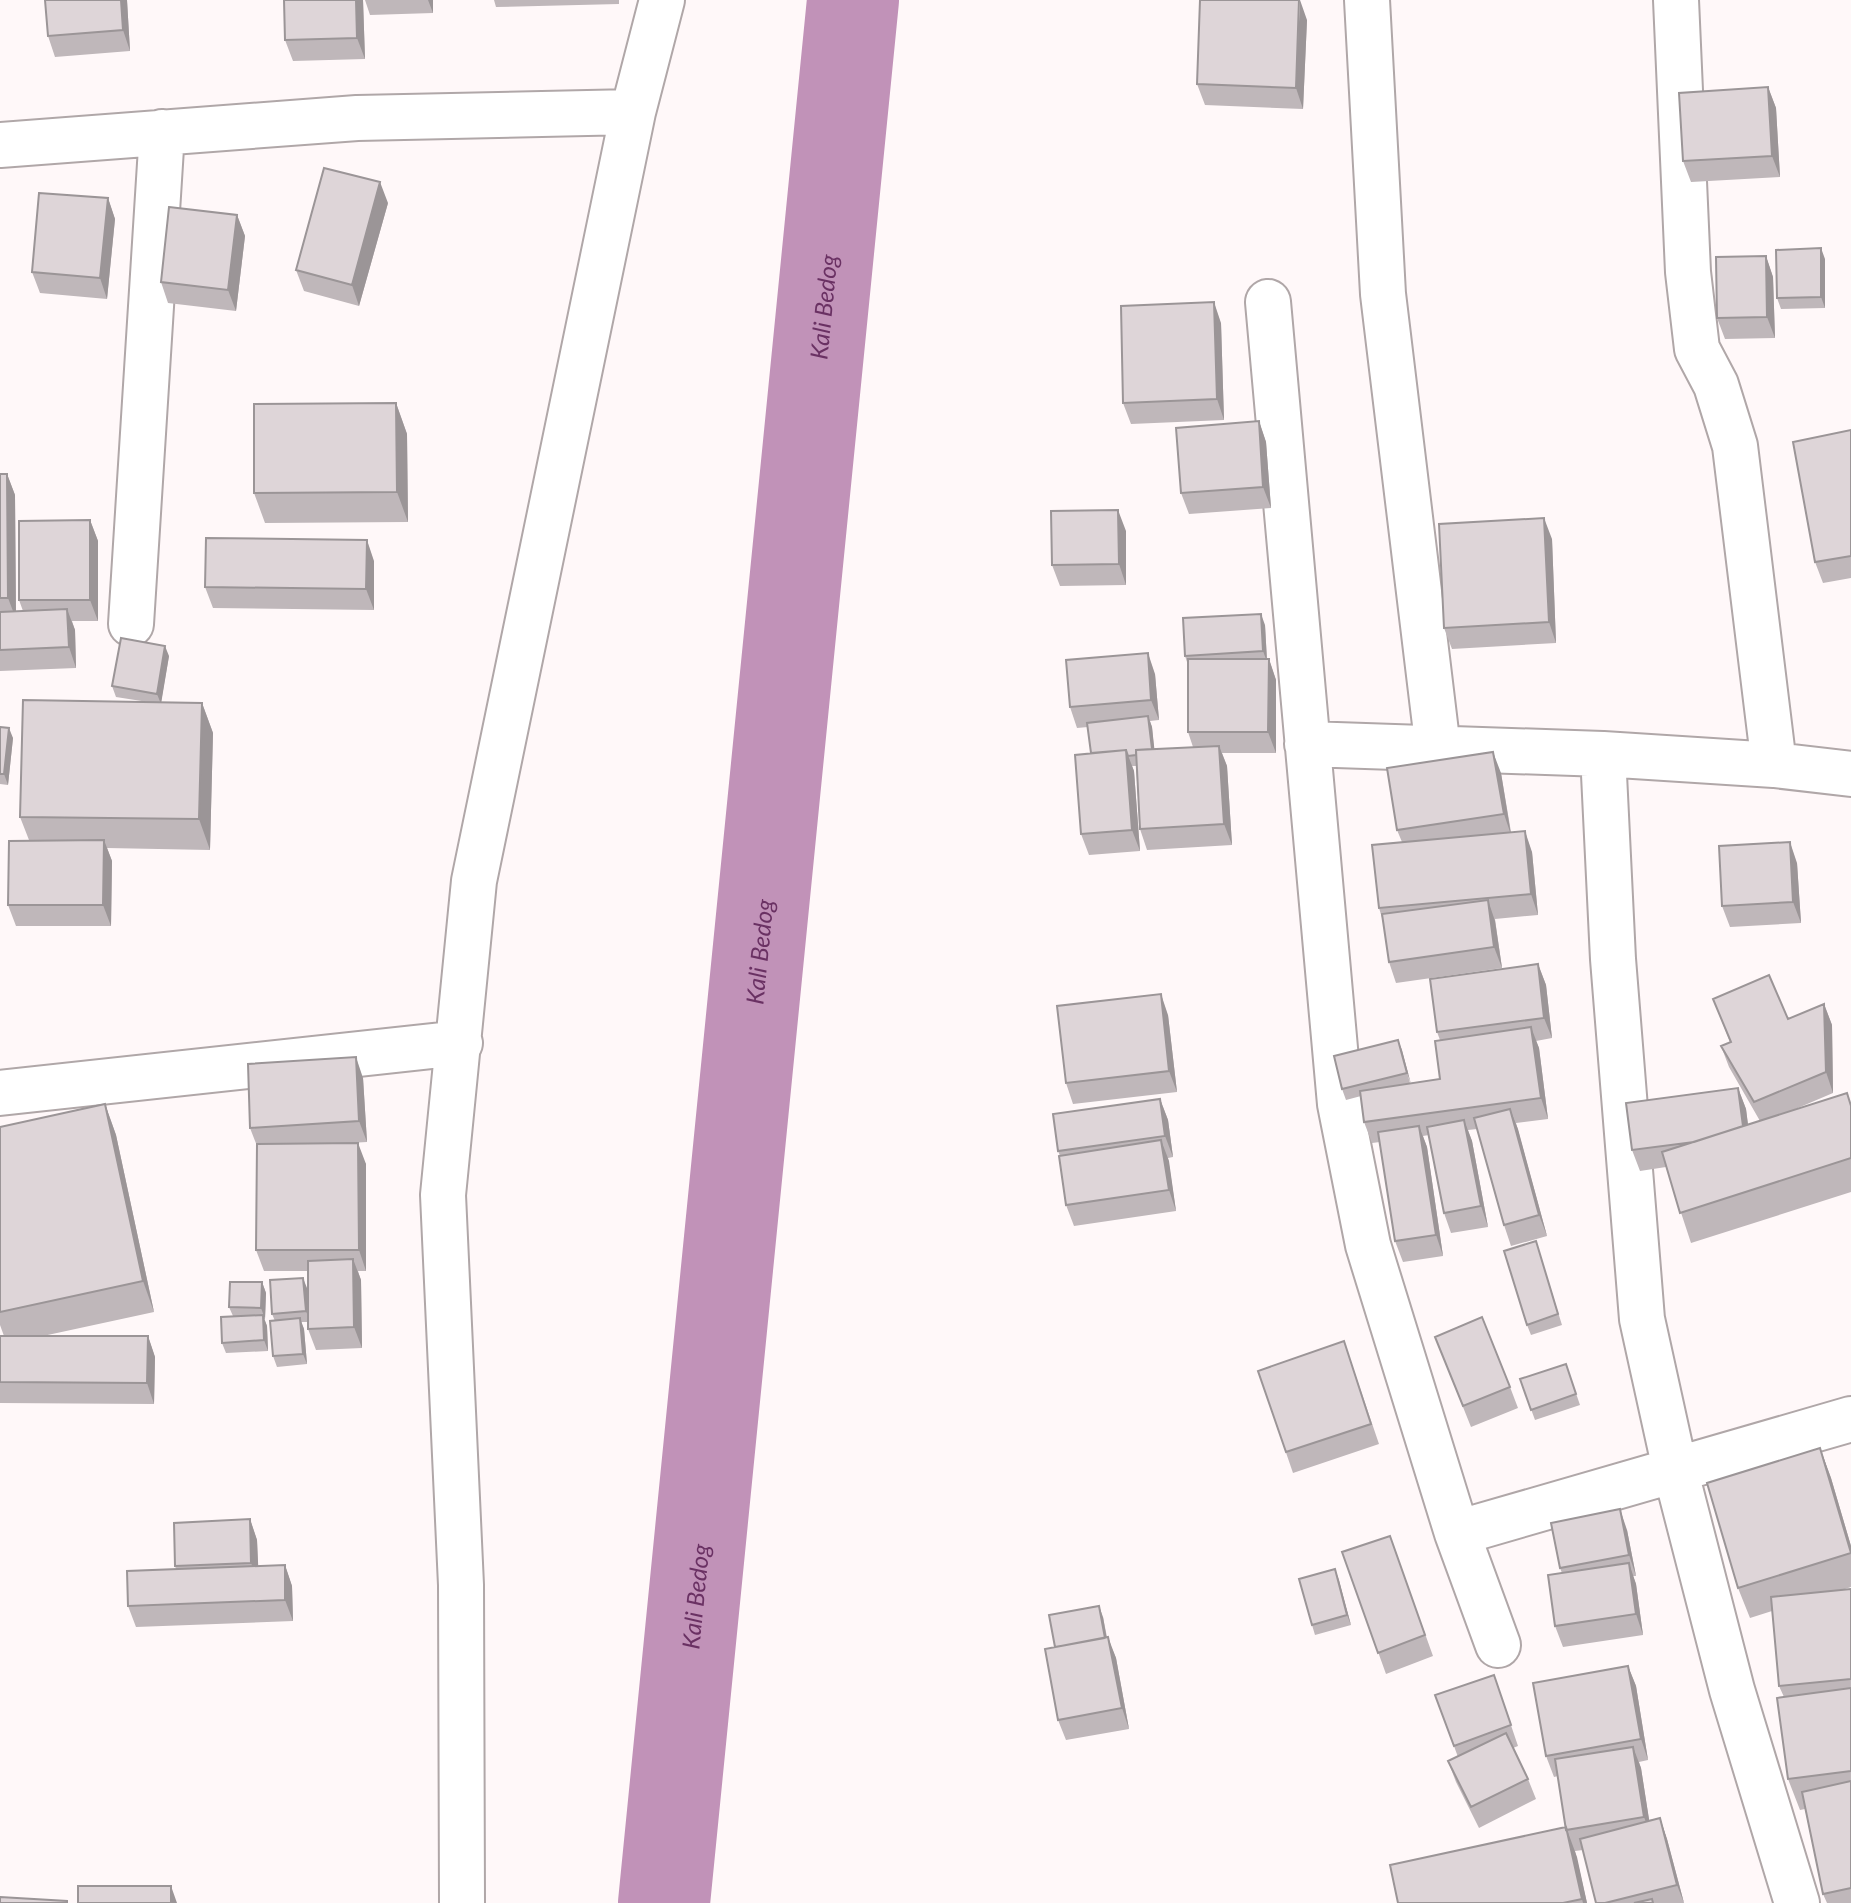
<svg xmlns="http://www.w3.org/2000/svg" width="1851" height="1903" font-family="Lato,sans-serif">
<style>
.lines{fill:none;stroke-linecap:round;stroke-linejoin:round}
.river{stroke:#c192b8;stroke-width:92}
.minor-casing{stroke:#b0a7a8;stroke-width:48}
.minor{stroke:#fff;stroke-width:44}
.wall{fill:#bfb7ba}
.shaded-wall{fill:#9b9597}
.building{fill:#ded5d8;stroke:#9b9597;stroke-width:2}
.labels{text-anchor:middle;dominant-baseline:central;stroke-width:7;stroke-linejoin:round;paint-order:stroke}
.water-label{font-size:24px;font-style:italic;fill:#6a3163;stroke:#fff}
</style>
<rect width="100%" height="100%" fill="#fff8f9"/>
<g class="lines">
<!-- river -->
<path class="river" id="s1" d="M664,1903L853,0"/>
<!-- minor casing -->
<g class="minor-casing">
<path id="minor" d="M1367,0L1383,294L1438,749
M1676,0L1688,272L1697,349L1716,385L1735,446L1774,765
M0,145L357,118L633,112
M1268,302L1340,1104L1368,1245L1457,1533L1498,1645
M131,624L162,132
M1307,744L1603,754L1774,765L1851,774
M1603,754L1613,959L1642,1319L1675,1469L1732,1690L1797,1903
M0,1093L460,1043
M1457,1533L1851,1419
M462,1903L461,1585L443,1195L474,881L633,112L662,0"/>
</g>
<!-- minor -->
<use href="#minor" class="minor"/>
</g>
<!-- wall -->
<path class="wall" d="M45,0H127L130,51L55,57L48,36Z
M284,0H363L365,59L293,61L285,40Z
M365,0H433V13L370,15Z
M494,0H619V4L496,7Z
M1307,20L1303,109L1205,105L1197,84Z
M1768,87L1776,108L1780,177L1691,182L1683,161Z
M108,198L115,219L107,299L40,293L32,272Z
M388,203L359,306L304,291L296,270Z
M237,215L245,236L236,311L168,303L161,282Z
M1766,256L1773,277L1775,338L1725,339L1717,318Z
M1825,259V308L1781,309L1777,298Z
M1221,323L1224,420L1131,424L1123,403Z
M396,403L407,434L408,522L265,523L254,493Z
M1259,421L1266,442L1271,508L1189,514L1181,493Z
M1851,430V578L1823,583L1815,562Z
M0,474H7L15,495L16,612L23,611L19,600L90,520L98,541V621H72L75,630L76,668L0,671Z
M1126,531V585L1060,586L1052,565Z
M1552,539L1556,643L1452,649L1444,628Z
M374,561V610L213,608L205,587Z
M1265,625L1267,659H1269L1276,680V753H1222L1227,766L1232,845L1147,850L1140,829L1136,766H1132L1134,771L1140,851L1089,855L1081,834L1091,753L1088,727L1077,728L1070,707L1155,674L1159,720L1150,721L1152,727L1154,749L1193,747L1188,732V665L1185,656Z
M169,656L161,702L202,703L213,733L210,850L107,848L112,861L111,926H16L8,905L29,840L20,817L148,702L116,697L112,686Z
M0,727L13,738L8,785L0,784Z
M1501,773L1511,832L1532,852L1538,915L1495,919L1502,968L1396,983L1389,962L1383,921L1379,908L1402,842L1397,830Z
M1797,863L1801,923L1730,927L1722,906Z
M1538,964L1546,985L1552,1038L1536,1041L1539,1048L1548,1119L1516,1123L1547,1236L1511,1246L1504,1225L1477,1129L1468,1130L1472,1141L1488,1227L1451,1233L1444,1213L1429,1135L1423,1136L1427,1147L1443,1256L1403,1262L1395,1241L1380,1142L1372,1143L1364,1122L1361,1096L1346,1100L1342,1089L1398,1040L1410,1083L1440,1079V1040L1437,1032Z
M1713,999L1788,1019L1824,1004L1832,1025L1833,1093L1786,1113L1851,1104V1192L1691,1243L1666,1167L1640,1171L1632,1150L1738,1088L1746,1109L1748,1125L1760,1121L1729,1067L1721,1046L1730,1042Z
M1168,1015L1177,1092L1073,1104L1066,1083Z
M363,1078L367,1142L349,1143L366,1164V1271H358L361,1280L362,1348L316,1350L308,1329V1322H301L304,1329L307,1364L277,1367L273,1356L275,1321L272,1314L307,1288L308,1302V1271H264L256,1250L257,1146L250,1128Z
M1160,1099L1168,1120L1173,1157L1168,1158L1176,1211L1074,1226L1066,1205L1060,1156L1058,1151Z
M105,1104L116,1135L154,1312L43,1336H148L155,1357L154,1404L0,1403V1336H4L0,1325V1127Z
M1536,1241L1562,1325L1531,1335L1527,1325Z
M262,1282L266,1293L265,1319H264L267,1326L268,1351L226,1353L222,1343L233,1316L229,1307Z
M1435,1337L1510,1387L1518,1408L1471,1427Z
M1344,1341L1379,1444L1293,1473L1258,1371Z
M1566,1364L1580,1405L1535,1420L1520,1379Z
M1820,1448L1831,1478L1851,1546V1587L1842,1590L1851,1589V1903H1827L1823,1894L1805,1809L1800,1810L1788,1779L1784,1697L1779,1686L1772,1611L1750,1618L1738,1588Z
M250,1519L257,1540L258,1566L285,1565L292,1586L293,1621L136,1627L128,1606L176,1569L175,1566Z
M1627,1530L1636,1576H1633L1636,1584L1643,1635L1563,1647L1555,1626L1562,1573L1560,1568Z
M1390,1536L1433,1656L1386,1674L1342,1552Z
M1335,1569L1351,1625L1315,1635L1312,1625Z
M1103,1617L1107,1637L1116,1658L1129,1729L1066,1740L1058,1720Z
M1628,1666L1636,1686L1648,1760L1639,1762L1641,1768L1649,1820L1660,1818L1667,1839L1684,1903H1596L1583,1850L1575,1851L1587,1903H1398L1566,1827L1558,1776L1554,1777L1546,1756Z
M1494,1675L1518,1746L1513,1748L1528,1779L1536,1799L1479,1828L1456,1782L1448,1761L1458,1757L1435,1695Z"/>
<!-- shaded-wall -->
<path class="shaded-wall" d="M121,0H127L130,51L123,30Z
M356,0H363L365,59L357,38Z
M428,0H433V13Z
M1300,0L1307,20L1303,109L1296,88Z
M1768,87L1776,108L1780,177L1772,156Z
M380,182L388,203L359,306L352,285Z
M108,198L115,219L107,299L100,278Z
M237,215L245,236L236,311L228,290Z
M1821,248L1825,259V308L1821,297Z
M1766,256L1773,277L1775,338L1767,317Z
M1214,302L1221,323L1224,420L1217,399Z
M396,403L407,434L408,522L397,492Z
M1259,421L1266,442L1271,508L1263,487Z
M7,474L15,495L16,619L8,598Z
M1118,510L1126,531V585L1119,564Z
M1544,518L1552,539L1556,643L1549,622Z
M90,520L98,541V621L90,600Z
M367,540L374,561V610L366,589Z
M67,609L75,630L76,668L69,647Z
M1261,614L1265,625L1267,662L1263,651Z
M165,646L169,656L161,704L157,694Z
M1148,653L1155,674L1159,720L1151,700Z
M1269,659L1276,680V753L1268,732Z
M202,703L213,733L210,850L199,819Z
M1148,716L1152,727L1156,764L1152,753Z
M9,728L13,738L8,785L4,774Z
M1219,746L1227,766L1232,845L1224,824Z
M1126,750L1134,771L1140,851L1132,830Z
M1493,752L1501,773L1511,835L1504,814Z
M1525,831L1532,852L1538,915L1531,894Z
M104,840L112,861L111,926L103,905Z
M1790,842L1797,863L1801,923L1793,902Z
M1488,900L1495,921L1502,968L1494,947Z
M1538,964L1546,985L1552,1038L1544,1018Z
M1161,994L1168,1015L1177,1092L1169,1071Z
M1824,1004L1832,1025L1833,1093L1826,1072Z
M1531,1027L1539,1048L1548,1119L1541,1098Z
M1398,1040L1402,1050L1411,1084L1407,1073Z
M356,1057L363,1078L367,1142L359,1121Z
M1738,1088L1746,1109L1752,1156L1744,1135Z
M1160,1099L1168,1120L1173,1157L1165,1136Z
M105,1104L116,1135L154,1312L143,1281Z
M1510,1109L1518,1129L1547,1236L1539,1215Z
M1464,1120L1472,1141L1488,1227L1481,1206Z
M1419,1126L1427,1147L1443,1256L1436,1235Z
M1161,1140L1169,1161L1176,1211L1169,1190Z
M358,1143L366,1164V1271L359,1250Z
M353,1259L361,1280L362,1348L354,1327Z
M303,1278L307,1288L310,1322L306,1311Z
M262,1282L266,1293L265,1319L261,1308Z
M263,1315L267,1326L268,1351L264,1340Z
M300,1318L304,1329L307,1364L303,1354Z
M148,1336L155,1357L154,1404L147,1383Z
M1820,1448L1831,1478L1851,1546V1553Z
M1620,1509L1627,1530L1636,1576L1629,1555Z
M250,1519L257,1540L259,1583L251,1563Z
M1629,1563L1636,1584L1643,1635L1636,1614Z
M285,1565L292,1586L293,1621L285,1600Z
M1335,1569L1339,1580L1351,1625L1347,1615Z
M1099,1606L1103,1617L1109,1652L1105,1641Z
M1108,1637L1116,1658L1129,1729L1122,1708Z
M1628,1666L1636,1686L1648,1760L1641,1739Z
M1633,1747L1641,1768L1652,1838L1644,1817Z
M1660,1818L1667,1839L1684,1903L1677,1885Z
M1566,1827L1577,1857L1587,1903H1583L1582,1899Z
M171,1886L177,1903H171Z"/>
<!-- building -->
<path class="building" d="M45,0H121L123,30L48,36Z
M284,0H356L357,38L285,40Z
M1200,0H1299L1296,88L1197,84Z
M1768,87L1772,156L1683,161L1679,93Z
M324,168L380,182L352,285L296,270Z
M39,193L108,198L100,278L32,272Z
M169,207L237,215L228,290L161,282Z
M1821,248V297L1777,298L1776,250Z
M1766,256L1767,317L1717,318L1716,257Z
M1214,302L1217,399L1123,403L1121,306Z
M396,403L397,492L254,493V404Z
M1259,421L1263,487L1181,493L1176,428Z
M1851,430V556L1815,562L1793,442Z
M0,474H7L8,598H0Z
M1118,510L1119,564L1052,565L1051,511Z
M1544,518L1549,622L1444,628L1439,524Z
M90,520V600H19V521Z
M206,538L367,540L366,589L205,587Z
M67,609L69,647L0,650V612Z
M1261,614L1263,651L1185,656L1183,618Z
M121,638L165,646L157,694L112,686Z
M1148,653L1151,700L1070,707L1066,660Z
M1188,659H1269L1268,732H1188Z
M23,700L202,703L199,819L20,817Z
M1148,716L1152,749L1136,750V755L1128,756L1126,750L1091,753L1087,723Z
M0,727L9,728L4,774H0Z
M1219,746L1224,824L1140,829L1136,750Z
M1126,750L1132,830L1081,834L1075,755Z
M1493,752L1504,814L1397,830L1387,768Z
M1525,831L1531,894L1379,908L1372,845Z
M104,840L103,905H8L9,841Z
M1790,842L1793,902L1722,906L1719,846Z
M1488,900L1494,947L1389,962L1382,914Z
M1538,964L1544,1018L1437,1032L1430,979Z
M1769,975L1788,1019L1824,1004L1826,1072L1754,1102L1721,1046L1731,1042L1713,999Z
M1161,994L1169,1071L1066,1083L1057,1006Z
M1531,1027L1541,1098L1364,1122L1360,1091L1440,1079L1435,1041Z
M1398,1040L1407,1073L1342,1089L1334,1056Z
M356,1057L359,1121L250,1128L248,1064Z
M1738,1088L1743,1126L1694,1142L1632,1150L1626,1103Z
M1847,1093L1851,1106V1158L1680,1213L1662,1152Z
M1160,1099L1165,1136L1058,1151L1053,1114Z
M105,1104L143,1281L0,1312V1127Z
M1510,1109L1539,1215L1504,1225L1474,1118Z
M1464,1120L1481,1206L1444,1213L1427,1127Z
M1419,1126L1436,1235L1395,1241L1378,1132Z
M1161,1140L1169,1190L1066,1205L1059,1156Z
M358,1143L359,1250H256L257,1144Z
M1536,1241L1558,1314L1527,1325L1504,1251Z
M353,1259L354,1327L308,1329V1261Z
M303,1278L306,1311L272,1314L270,1280Z
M230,1282H262L261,1308L229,1307Z
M263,1315L264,1340L222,1343L221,1317Z
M1482,1317L1510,1387L1463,1406L1435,1337Z
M300,1318L303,1354L273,1356L270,1321Z
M0,1336H148L147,1383L0,1382Z
M1344,1341L1371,1424L1286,1452L1258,1371Z
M1566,1364L1576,1394L1531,1410L1520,1379Z
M1820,1448L1851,1553L1738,1588L1707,1483Z
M1620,1509L1629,1555L1560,1568L1551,1523Z
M250,1519L251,1563L175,1566L174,1523Z
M1390,1536L1425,1635L1378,1653L1342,1552Z
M1629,1563L1636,1614L1555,1626L1548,1575Z
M285,1565V1600L128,1606L127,1571Z
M1335,1569L1347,1615L1312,1625L1299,1579Z
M1851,1589V1679L1779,1686L1771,1597Z
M1099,1606L1105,1638L1055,1647L1049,1615Z
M1108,1637L1122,1708L1058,1720L1045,1649Z
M1628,1666L1641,1739L1546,1756L1533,1683Z
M1494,1675L1511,1725L1454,1746L1435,1695Z
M1851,1688V1771L1788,1779L1777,1698Z
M1506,1733L1528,1779L1471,1807L1448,1761Z
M1633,1747L1644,1817L1566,1830L1555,1759Z
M1851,1781V1888L1823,1894L1802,1792Z
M1660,1818L1677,1885L1605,1903H1596L1580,1839Z
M1566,1827L1582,1899L1563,1903H1398L1390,1865Z
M78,1886H171V1903H78Z
M0,1897L67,1901V1903H0Z
M1652,1899L1653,1903H1634Z"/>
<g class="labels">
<!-- water labels -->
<g class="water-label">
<text stroke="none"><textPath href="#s1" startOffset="1604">Kali Bedog</textPath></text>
<text stroke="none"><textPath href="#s1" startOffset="956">Kali Bedog</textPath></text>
<text stroke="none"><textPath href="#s1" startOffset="308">Kali Bedog</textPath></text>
</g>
</g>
</svg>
